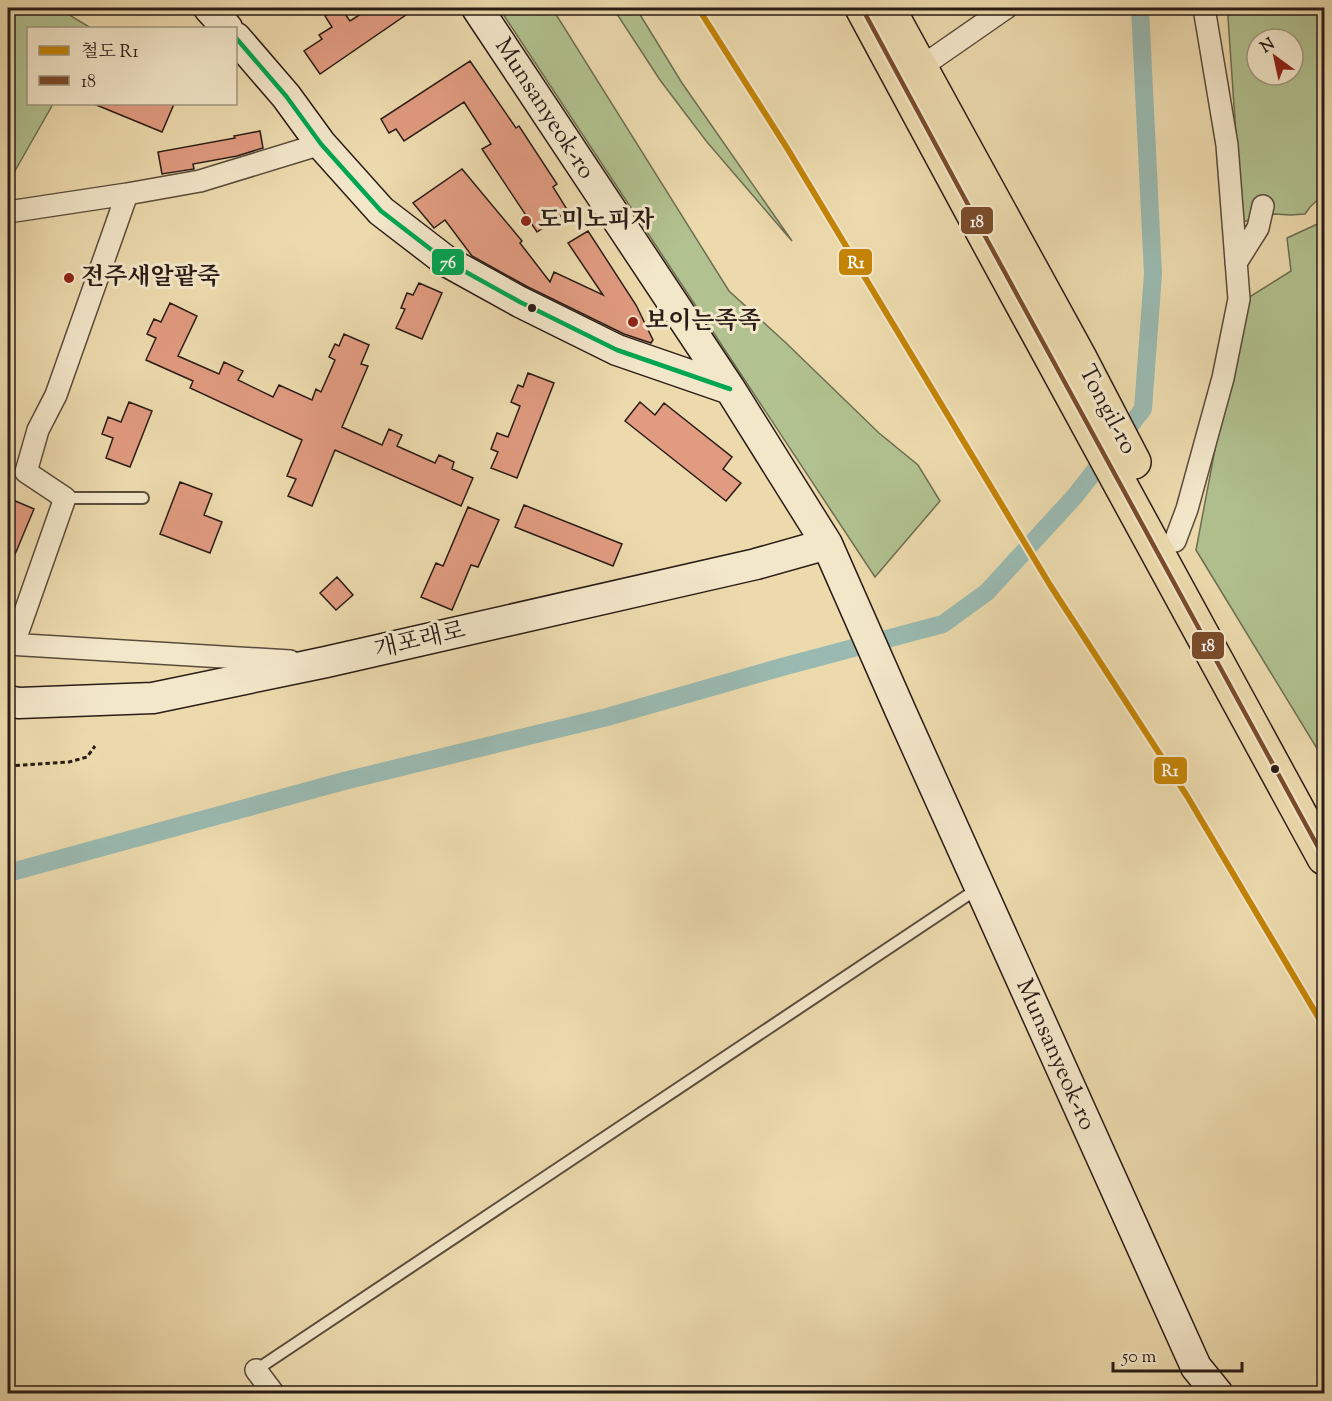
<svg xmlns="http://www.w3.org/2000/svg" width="1332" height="1401" font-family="'Sorts Mill Goudy','Noto Serif KR',serif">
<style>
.green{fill:#b1c18f;stroke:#6e6e52;stroke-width:1.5;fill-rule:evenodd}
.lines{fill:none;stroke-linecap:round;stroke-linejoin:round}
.canal{stroke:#9abab1;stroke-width:18}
.building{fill:#e19b80;stroke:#2a1c16;stroke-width:1.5}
.lane-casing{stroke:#5a4c3c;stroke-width:14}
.street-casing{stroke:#5a4c3c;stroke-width:24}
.secondary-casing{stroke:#2a1c16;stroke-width:33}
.primary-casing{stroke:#2a1c16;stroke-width:36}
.path{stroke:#2a1c16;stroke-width:3;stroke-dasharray:4.5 3;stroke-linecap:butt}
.lane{stroke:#f3e7ca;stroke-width:10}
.street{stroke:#f3e7ca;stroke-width:21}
.secondary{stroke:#f3e7ca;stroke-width:30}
.primary{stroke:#ecdaad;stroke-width:33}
.bus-1-casing{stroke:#f3e7ca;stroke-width:9}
.bus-2-casing{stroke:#f3e7ca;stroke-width:9}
.bus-1{stroke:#7a4b2a;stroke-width:4.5}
.bus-2{stroke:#00a651;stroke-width:4.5}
.rail-1-casing{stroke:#f3e7ca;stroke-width:10}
.rail-1{stroke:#c48406;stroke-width:6}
.poi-dot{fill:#8f2418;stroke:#f3e7ca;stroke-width:2}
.bus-dot{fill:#2a1c16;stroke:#f3e7ca;stroke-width:2}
.labels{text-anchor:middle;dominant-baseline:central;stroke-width:6;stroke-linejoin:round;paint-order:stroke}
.street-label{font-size:24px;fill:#2a1c16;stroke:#f3e7ca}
.poi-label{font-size:24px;font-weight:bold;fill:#2a1c16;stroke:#f3e7ca;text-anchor:start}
.line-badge{stroke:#f3e7ca;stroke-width:2}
.badge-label{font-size:16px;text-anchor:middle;font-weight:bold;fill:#fff}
</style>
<rect width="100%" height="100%" fill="#ecdaad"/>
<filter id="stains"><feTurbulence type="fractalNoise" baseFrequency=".00333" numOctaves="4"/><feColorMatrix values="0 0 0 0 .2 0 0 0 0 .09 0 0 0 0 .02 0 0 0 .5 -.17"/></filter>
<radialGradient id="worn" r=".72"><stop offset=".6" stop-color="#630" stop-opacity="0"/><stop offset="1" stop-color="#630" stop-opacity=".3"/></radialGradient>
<!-- green -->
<path class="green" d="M8,8H58L91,28H28V104H53L8,183Z
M499,8H552L729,291L785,342L879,433L918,465L940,501L875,577Z
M613,8H636L682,83L792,241L707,142L660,80Z
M1229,8H1324V194L1310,207L1305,214L1290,215L1275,214L1242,222L1228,18ZM1257,39H1293V75H1257Z
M1324,221V760L1196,550L1243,301L1291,271L1287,238Z"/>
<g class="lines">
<!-- canal -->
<path class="canal" d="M8,873L344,781L607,717L782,667L943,624L987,592L1075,496L1143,409L1153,274L1140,8"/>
</g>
<!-- building -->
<path class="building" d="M338,8H341L350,21L370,8H416L320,74L304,51L322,39L319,35L332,27L325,16Z
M470,61L516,128L519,126L557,184L553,187L568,211L537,232L482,149L491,144L464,102L404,141L396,129L389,133L381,119Z
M94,104H174L162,132Z
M260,131L263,148L237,156L193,164L194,169L162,174L158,152L235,138L234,136Z
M462,169L522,241L520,243L550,282L554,272L603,295L568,243L588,231L636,305L653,340L651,343L624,334L528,287L472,256L445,220L434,228L413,203Z
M419,283L442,293L422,339L396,328L405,309L401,308L407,293L413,295Z
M170,303L197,316L178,356L219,374L224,362L243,371L238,380L273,397L279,385L312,400L316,389L321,392L335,360L329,357L335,344L339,346L344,334L369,345L361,364L368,366L342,427L382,445L389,429L402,435L397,446L435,463L439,455L454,462L452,469L473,478L461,506L335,450L312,506L288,496L296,479L287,476L302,440L190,388L193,381L146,360L156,338L147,334L154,319L161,322Z
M528,373L554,383L517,478L491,468L498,452L491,449L497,433L508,437L520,406L511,402L518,385L523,387Z
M129,402L152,411L130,467L106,458L113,438L102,434L108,417L121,422Z
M640,402L655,415L664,403L732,457L723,469L741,483L726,501L625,421Z
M180,482L212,494L204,515L222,522L210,553L160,534Z
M13,500L34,509L8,571V512Z
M524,505L622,544L613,566L515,527Z
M468,507L499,520L478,567L471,565L452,610L421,597L436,563L443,566Z
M337,577L353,595L336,610L320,593Z"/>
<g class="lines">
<!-- lane casing -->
<g class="lane-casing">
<path id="lane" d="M65,498H143
M256,1370L977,889"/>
</g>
<!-- street casing -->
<g class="street-casing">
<path id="street" d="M921,67L1006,8
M8,212L127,194L200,181L321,144
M1236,263L1258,228L1263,206
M1175,541L1187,509L1223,378L1239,299L1227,145L1204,8
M14,643L65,498L26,472L38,430L56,395L127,194
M8,644L290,661
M256,1370L274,1394"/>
</g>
<!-- secondary casing -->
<g class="secondary-casing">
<path id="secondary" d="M209,8L227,28
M477,8L730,389L827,544L901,712L1196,1367L1218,1394
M236,38L286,96L321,144L381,211L446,261L520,302L617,350L730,389
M8,701L19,703L153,698L326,662L756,564L827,544"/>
</g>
<!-- primary casing -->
<g class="primary-casing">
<path id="primary" d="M862,8L979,225L1324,858
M888,8L1081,360L1134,462"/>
</g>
<!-- path -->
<path class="path" d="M8,766L69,762L87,757L95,746"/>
<!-- lane -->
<use href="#lane" class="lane"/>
<!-- street -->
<use href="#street" class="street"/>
<!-- secondary -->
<use href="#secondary" class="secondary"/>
<!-- primary -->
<use href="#primary" class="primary"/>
<!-- bus-1 casing -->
<g class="bus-1-casing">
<path id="bus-1" d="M862,8L979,225L1324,858"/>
</g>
<!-- bus-2 casing -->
<g class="bus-2-casing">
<path id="bus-2" d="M236,38L286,96L321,144L381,211L446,261L520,302L617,350L730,389"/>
</g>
<!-- bus-1 -->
<use href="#bus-1" class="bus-1"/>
<!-- bus-2 -->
<use href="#bus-2" class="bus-2"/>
<!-- rail-1 casing -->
<g class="rail-1-casing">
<path id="rail-1" d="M698,8L787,148L1050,585L1187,796L1324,1027"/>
</g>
<!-- rail-1 -->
<use href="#rail-1" class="rail-1"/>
</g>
<!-- markers -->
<g class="poi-dot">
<circle cx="526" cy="221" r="6"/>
<circle cx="69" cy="278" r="6"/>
<circle cx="633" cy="322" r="6"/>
</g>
<g class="bus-dot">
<circle cx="532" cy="308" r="5"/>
<circle cx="1275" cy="769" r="5"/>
</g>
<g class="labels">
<!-- street labels -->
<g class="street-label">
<text transform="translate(544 109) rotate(57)">Munsanyeok-ro</text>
<text transform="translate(1107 410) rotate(62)">Tongil-ro</text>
<text transform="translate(420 641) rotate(-13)">개포래로</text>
<text transform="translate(1055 1055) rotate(66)">Munsanyeok-ro</text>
</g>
<!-- poi labels -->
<g class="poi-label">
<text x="538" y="221">도미노피자</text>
<text x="81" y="278">전주새알팥죽</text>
<text x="645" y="322">보이는족족</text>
</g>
</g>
<g class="line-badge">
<rect x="960" y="206" width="34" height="29" rx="6" fill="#7a4b2a"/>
<rect x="838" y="248" width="35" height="28" rx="6" fill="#c48406"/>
<rect x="431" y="248" width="34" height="28" rx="6" fill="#00a651"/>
<rect x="1191" y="631" width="34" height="29" rx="6" fill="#7a4b2a"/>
<rect x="1153" y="756" width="35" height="29" rx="6" fill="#c48406"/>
</g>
<g class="badge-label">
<text x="977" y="227">18</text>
<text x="856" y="268">R1</text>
<text x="448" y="268">76</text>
<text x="1208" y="651">18</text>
<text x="1170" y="776">R1</text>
</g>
<!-- margin -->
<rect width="1332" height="1401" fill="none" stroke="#ecdaad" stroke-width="30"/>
<rect x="9" y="9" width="1314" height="1383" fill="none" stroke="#2a1c16" stroke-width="3"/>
<rect x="15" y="15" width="1302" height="1371" fill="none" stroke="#2a1c16" stroke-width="1.5"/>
<!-- legend -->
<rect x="27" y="27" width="210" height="78" fill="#f3e7ca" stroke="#a39682" stroke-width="1.5"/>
<rect x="39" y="46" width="30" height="9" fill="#c48406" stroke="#a39682" stroke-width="1.5"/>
<text x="81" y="57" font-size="18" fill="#2a1c16">철도 R1</text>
<rect x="39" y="76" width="30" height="9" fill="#7a4b2a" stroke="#a39682" stroke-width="1.5"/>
<text x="81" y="87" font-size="18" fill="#2a1c16">18</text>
<!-- north arrow -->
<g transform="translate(1275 57) rotate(327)"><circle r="28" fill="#f3e7ca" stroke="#a39682" stroke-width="1.5"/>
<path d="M0-4.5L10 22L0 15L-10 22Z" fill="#8f2418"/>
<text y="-9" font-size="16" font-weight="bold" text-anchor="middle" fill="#2a1c16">N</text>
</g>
<!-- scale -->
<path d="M1113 1362v9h129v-9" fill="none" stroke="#2a1c16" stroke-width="3"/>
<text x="1122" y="1362" font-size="18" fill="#2a1c16" stroke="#f3e7ca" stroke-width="4.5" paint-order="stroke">50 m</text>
<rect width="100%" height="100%" filter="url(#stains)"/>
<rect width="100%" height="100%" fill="url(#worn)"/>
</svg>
